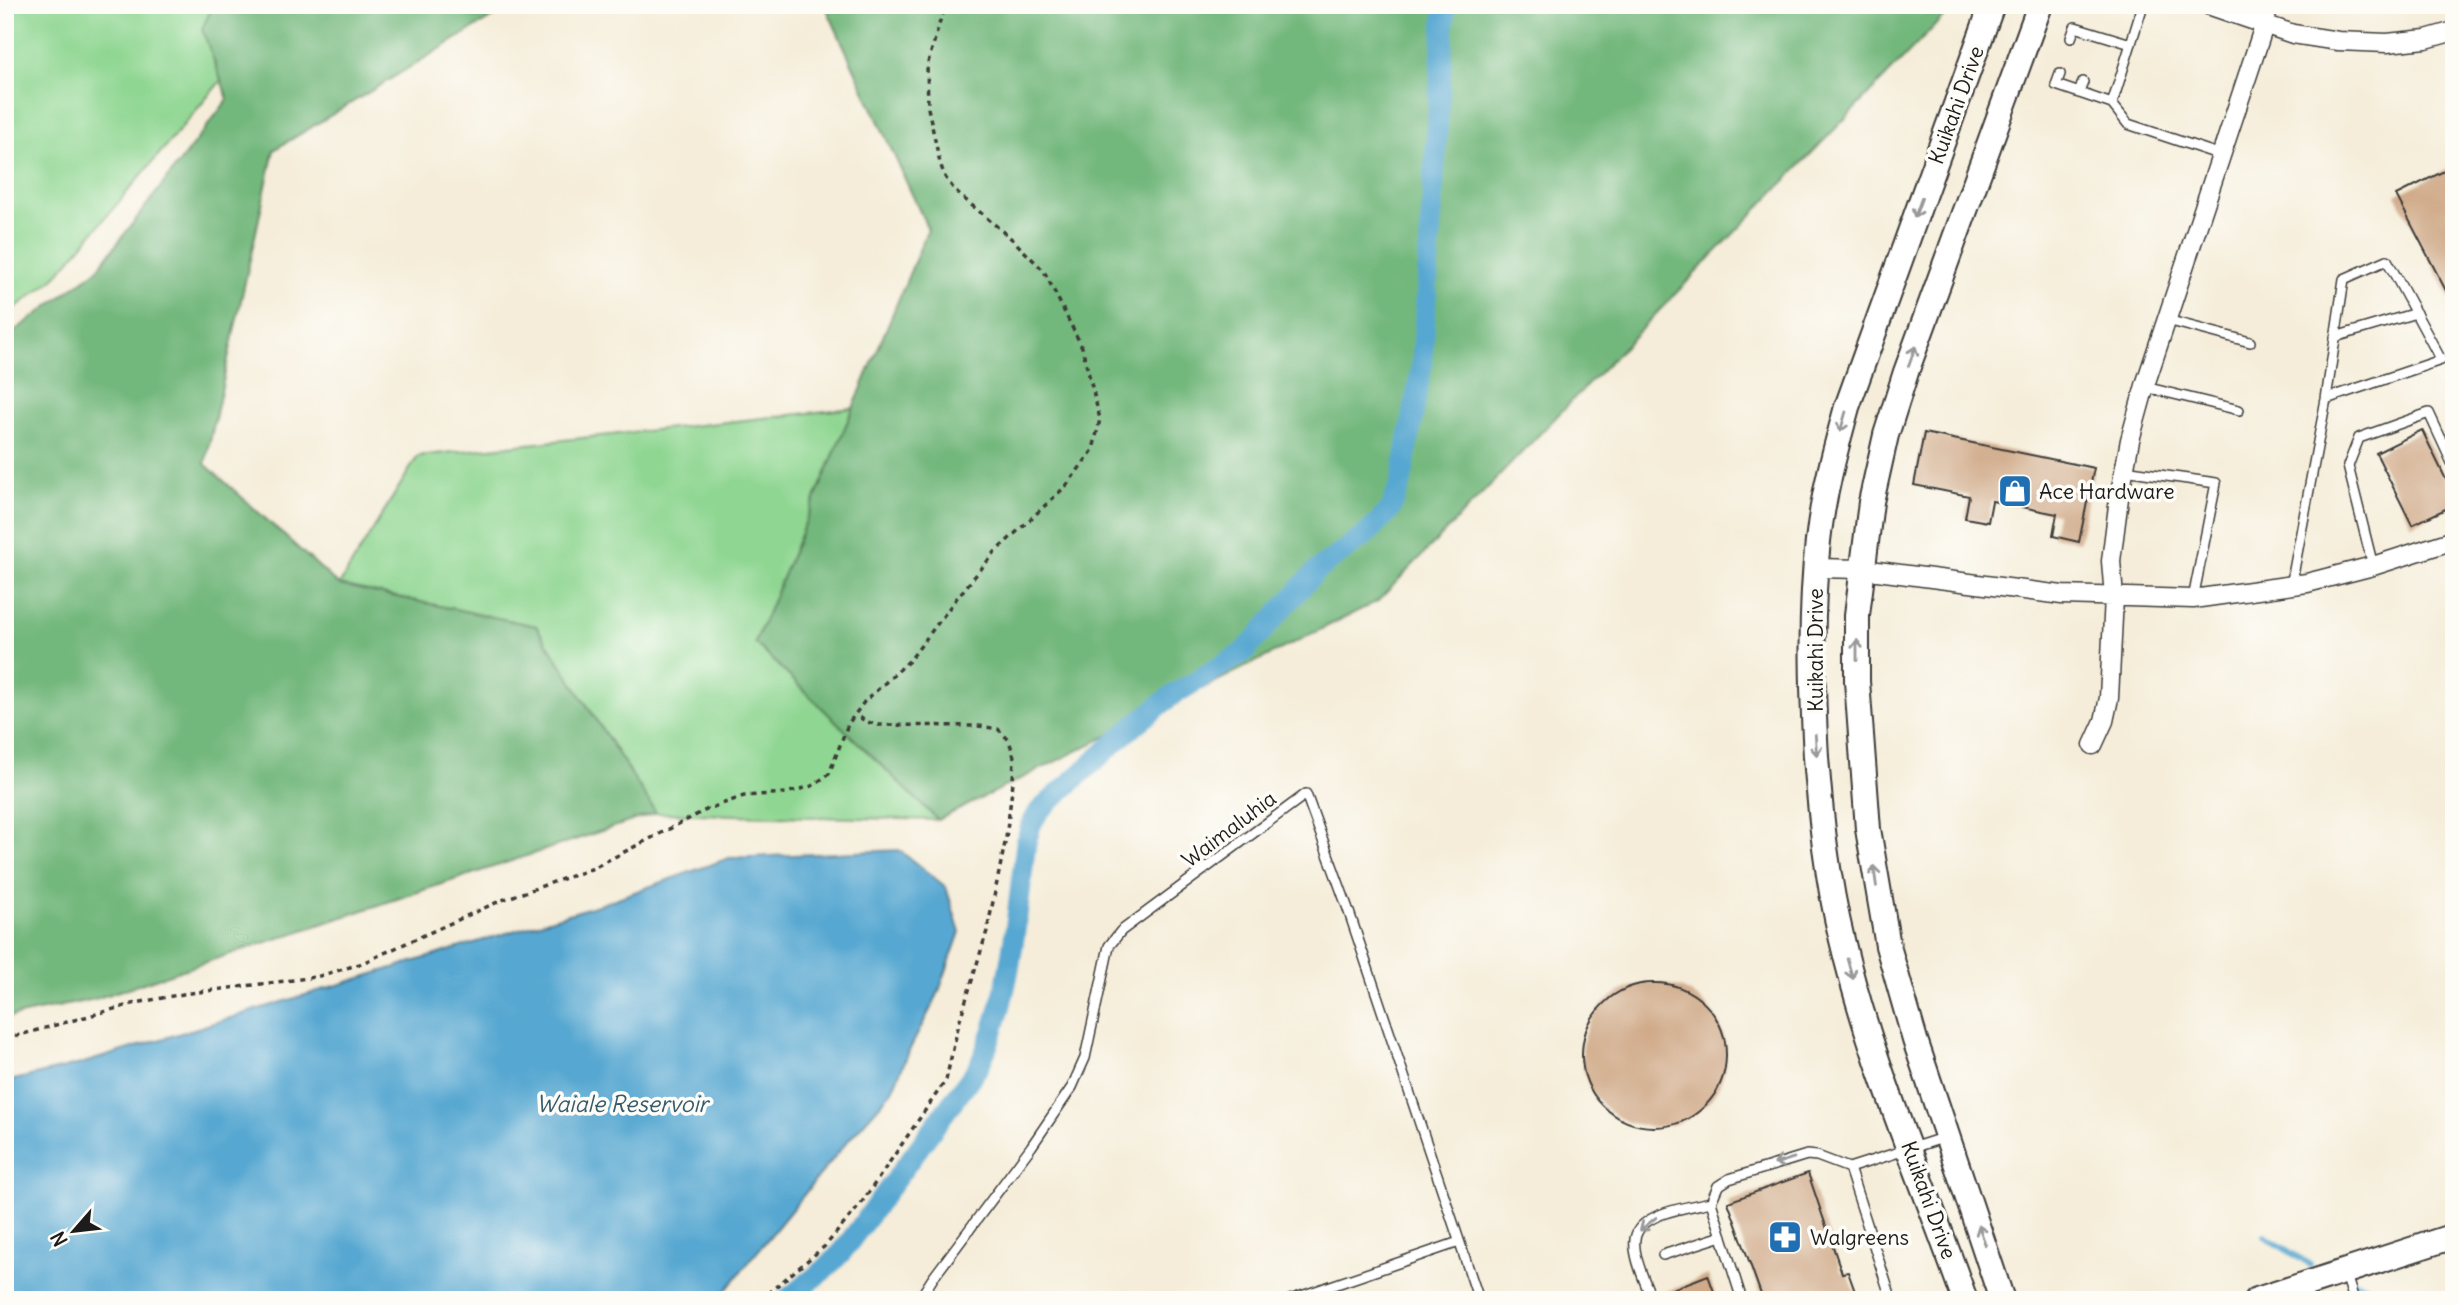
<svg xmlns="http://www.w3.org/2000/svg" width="2459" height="1305" font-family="Delius,sans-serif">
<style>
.green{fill:#8ed691;stroke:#557956;stroke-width:2}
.forest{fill:#72b77b;stroke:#476a4c;stroke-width:2}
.water{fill:#56a7d1;stroke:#396276;stroke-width:2}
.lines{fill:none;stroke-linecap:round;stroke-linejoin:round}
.stream{stroke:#56a7d1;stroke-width:6}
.canal{stroke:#56a7d1;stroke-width:21}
.building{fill:#d0aa89}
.lane-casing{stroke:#3d3b38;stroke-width:12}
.street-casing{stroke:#3d3b38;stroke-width:21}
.secondary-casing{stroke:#3d3b38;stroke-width:28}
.path{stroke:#3d3b38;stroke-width:3.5;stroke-dasharray:5 5;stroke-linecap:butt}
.lane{stroke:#fff;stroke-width:9}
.street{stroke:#fff;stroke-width:18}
.secondary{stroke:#fff;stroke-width:24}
.oneway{stroke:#999}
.labels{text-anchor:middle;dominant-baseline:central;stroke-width:7;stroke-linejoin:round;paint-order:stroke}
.street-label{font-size:21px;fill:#1c1c1c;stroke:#fdfcf7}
.poi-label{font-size:21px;fill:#1c1c1c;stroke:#fdfcf7;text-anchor:start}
.water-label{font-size:23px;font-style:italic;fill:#365b6d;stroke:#fdfcf7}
</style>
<rect width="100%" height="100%" fill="#fdfcf7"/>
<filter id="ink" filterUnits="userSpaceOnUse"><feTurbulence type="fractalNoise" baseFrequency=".0143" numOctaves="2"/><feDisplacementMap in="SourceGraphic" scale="14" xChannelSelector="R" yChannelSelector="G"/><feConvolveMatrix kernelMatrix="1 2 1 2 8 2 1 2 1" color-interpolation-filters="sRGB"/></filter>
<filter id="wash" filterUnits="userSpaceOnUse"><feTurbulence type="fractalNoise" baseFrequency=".00686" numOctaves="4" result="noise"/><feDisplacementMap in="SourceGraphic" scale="28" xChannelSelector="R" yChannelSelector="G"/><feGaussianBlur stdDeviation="1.57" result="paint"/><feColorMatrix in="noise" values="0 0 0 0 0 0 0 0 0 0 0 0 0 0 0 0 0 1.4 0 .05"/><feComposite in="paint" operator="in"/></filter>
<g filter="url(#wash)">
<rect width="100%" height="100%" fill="#f5edd9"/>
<!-- green -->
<path class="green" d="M5,5H276L247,50L53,280L5,315Z
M853,408L755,643L938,820L656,813L536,626L339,585L418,456Z"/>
<!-- forest -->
<path class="forest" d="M213,5H512L274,150L205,464L339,585L536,626L656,813L95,999L5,1018V338L96,271L228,99L202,29Z
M825,5H1955L1378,601L938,820L755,643L928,229Z"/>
<!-- water -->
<path class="water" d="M899,850L946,887L960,932L938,994L910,1049L892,1091L846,1143L718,1300H5V1082L77,1065L601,904L729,858Z"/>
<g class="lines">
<!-- stream -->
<path class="stream" d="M2265,1236L2310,1265
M2355,1282L2394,1300"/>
<!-- canal -->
<path class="canal" d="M786,1300L825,1269L842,1252L979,1066C1012,995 1016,920 1026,843L1031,825L1039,811L1128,731L1170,697L1244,652L1316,571L1368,533L1390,510L1401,483L1422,364L1445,5"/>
</g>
<g id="blocks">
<!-- building -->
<path class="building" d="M2454,166V306L2396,195Z
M2422,430L2454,496V505L2412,525L2376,453Z
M1924,433L2094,468L2079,542L2053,536L2057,514L1992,501L1988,522L1965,518L1969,496L1914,485Z
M1582 1055a72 72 0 1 1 144 0a72 72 0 1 1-144 0Z
M1808,1173L1842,1273L1848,1272L1858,1300H1763L1728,1202Z
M1708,1275L1717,1300H1659L1657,1295Z"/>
</g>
</g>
<g filter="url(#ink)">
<use href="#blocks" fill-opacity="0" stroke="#3d3b38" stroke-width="2"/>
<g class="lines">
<!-- lane casing -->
<g class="lane-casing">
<path id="lane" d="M2143,5L2112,104L2128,124L2221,155
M2071,38L2075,27L2131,44
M2060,74L2056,85L2112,104
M2079,93L2083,82
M2167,320L2250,342
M2335,337L2416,313
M2145,387L2239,410
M2124,470L2216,483L2193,599
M2373,566L2348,466L2359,438L2429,413L2454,467
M2291,586L2326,399L2344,279L2387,260L2441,360L2326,399
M1849,1168L1889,1292L1888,1300
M1663,1255L1722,1236
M2346,1275L2354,1300
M919,1300L933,1278L1031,1147L1072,1087L1085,1058L1109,946L1121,931L1306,794L1348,909L1479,1300
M1290,1300L1459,1242
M1652,1300C1646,1284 1630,1251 1636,1235C1644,1212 1690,1207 1711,1202
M1742,1300L1711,1202L1718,1186L1729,1179L1807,1155L1817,1156L1849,1168L1946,1137"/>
</g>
<!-- street casing -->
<g class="street-casing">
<path id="street" d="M2208,5L2293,34L2338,41L2387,43L2426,39L2454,31
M1816,568L1862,569L2062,595L2193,599L2307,583L2373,566L2454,540
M2093,745L2104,721L2109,698L2114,597L2111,561L2119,498L2130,440L2146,382L2265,23L2268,5"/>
</g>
<!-- secondary casing -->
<g class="secondary-casing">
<path id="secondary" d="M1965,1300C1923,1181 1871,1063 1842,940C1827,879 1821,819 1816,757C1812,685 1810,612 1818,541C1823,495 1835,451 1847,407L1992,5
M2002,1300L1915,1040L1888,946L1868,829L1857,681V615L1871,502L1886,435L1906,372L2040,5
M2257,1300L2454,1236"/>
</g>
<!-- path -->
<path class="path" d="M5,1039L136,1003L183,994L316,977L360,964L502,900L591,869L708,809L744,796L786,793L812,786L829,774L848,724L864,702L910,660L956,599L995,552L1066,486L1093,450L1100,419L1082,347L1044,271L1013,240L956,192L945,177L940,163L928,108L927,66L941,18L947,5
M760,1300L825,1246L860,1205L946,1080L959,1023L987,931L1006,838L1013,782L1014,757L1009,740L998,729L979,726L877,725L865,721L856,715"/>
<!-- lane -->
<use href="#lane" class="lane"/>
<!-- street -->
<use href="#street" class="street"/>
<!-- secondary -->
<use href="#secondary" class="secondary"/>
</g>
<!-- one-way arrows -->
<defs><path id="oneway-shaft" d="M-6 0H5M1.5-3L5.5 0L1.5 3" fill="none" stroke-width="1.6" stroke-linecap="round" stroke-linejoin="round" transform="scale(1.75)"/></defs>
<g class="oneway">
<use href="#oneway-shaft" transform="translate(1918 208) rotate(110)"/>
<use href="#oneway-shaft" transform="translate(1912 356) rotate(-70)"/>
<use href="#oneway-shaft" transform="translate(1843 422) rotate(106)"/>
<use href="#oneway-shaft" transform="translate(1857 650) rotate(-90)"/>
<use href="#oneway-shaft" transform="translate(1816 745) rotate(86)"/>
<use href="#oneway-shaft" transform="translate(1875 876) rotate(-98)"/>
<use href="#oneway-shaft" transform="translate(1850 969) rotate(74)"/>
<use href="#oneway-shaft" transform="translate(1784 1161) rotate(163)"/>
<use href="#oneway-shaft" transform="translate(1648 1224) rotate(141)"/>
<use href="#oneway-shaft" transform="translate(1982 1235) rotate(-109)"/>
</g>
</g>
<!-- icons -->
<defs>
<g id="shop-square" transform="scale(1.75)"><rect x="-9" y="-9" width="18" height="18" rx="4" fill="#1f6fb2" stroke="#fdfcf7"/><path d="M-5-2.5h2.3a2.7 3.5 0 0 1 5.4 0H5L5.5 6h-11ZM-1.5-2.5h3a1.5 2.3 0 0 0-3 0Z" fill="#fff"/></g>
<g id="pharmacy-square" transform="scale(1.75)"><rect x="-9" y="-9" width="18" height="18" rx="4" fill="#1f6fb2" stroke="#fdfcf7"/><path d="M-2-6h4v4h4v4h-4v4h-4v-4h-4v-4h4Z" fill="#fff"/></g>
</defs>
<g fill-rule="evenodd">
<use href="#shop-square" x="2015" y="491"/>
<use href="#pharmacy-square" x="1785" y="1237"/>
</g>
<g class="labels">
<!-- street labels -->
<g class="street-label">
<text transform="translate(1956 105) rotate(-70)">Kuikahi Drive</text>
<text transform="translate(1815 650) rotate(-90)">Kuikahi Drive</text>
<text transform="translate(1229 829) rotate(-37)">Waimaluhia</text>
<text transform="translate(1929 1200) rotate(70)">Kuikahi Drive</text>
</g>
<!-- poi labels -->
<g class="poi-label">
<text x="2039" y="491">Ace Hardware</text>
<text x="1810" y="1237">Walgreens</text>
</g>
<!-- water labels -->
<g class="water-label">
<text x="622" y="1103">Waiale Reservoir</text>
</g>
</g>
<!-- margin -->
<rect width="2459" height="1305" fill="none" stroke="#fdfcf7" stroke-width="28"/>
<!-- north arrow -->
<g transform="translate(74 1231) rotate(242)" stroke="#fdfcf7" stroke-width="5" paint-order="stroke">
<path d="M0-5L12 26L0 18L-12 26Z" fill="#1c1c1c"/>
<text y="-10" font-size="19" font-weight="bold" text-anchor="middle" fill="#1c1c1c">N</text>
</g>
</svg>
